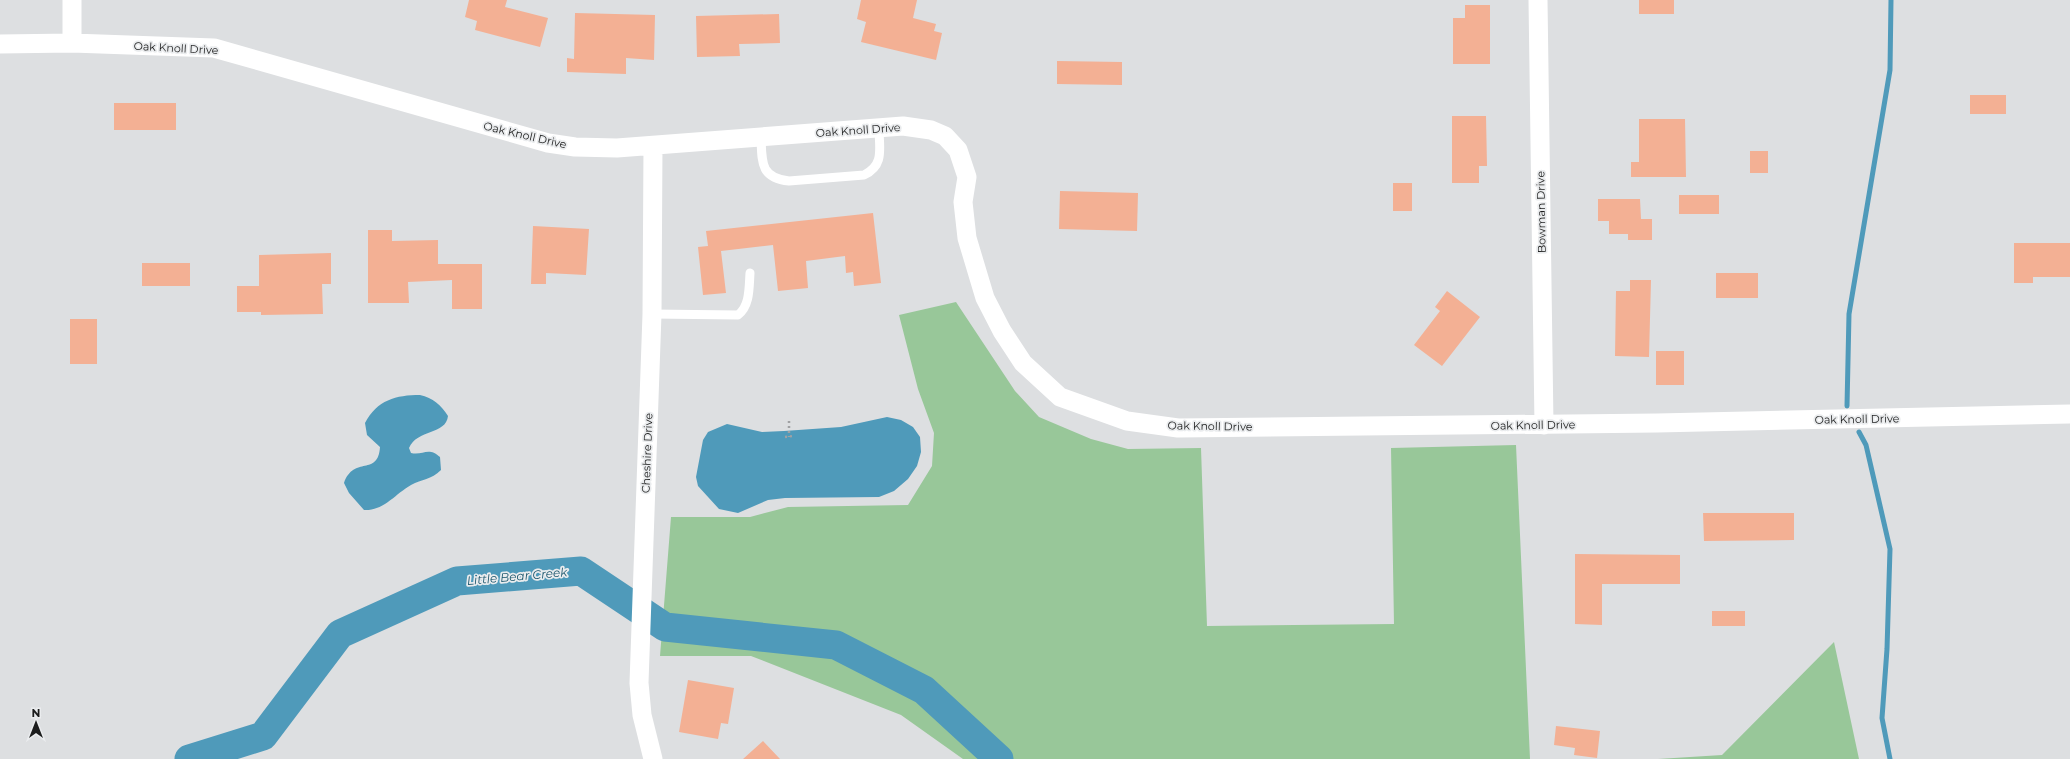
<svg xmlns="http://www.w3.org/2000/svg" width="2070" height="759" font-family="Montserrat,sans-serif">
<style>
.green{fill:#98c799}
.water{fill:#4f9aba}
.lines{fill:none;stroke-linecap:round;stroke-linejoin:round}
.stream{stroke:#4f9aba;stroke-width:5}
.river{stroke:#4f9aba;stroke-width:29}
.building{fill:#f3b094}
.path{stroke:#a0a1a3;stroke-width:2.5;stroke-dasharray:2 3;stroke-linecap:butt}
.lane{stroke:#fff;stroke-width:9}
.street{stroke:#fff;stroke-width:19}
.labels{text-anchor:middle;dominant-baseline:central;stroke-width:3.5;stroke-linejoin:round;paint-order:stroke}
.street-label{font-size:11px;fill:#1c1d1d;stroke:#eaecee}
.water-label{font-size:12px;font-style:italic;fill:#17536a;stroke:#eaecee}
</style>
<rect width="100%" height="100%" fill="#dddfe1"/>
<!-- green -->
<path class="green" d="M956,302L1015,391L1039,417L1091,439L1128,449L1201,448L1207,626L1394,624L1391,448L1516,445L1530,759H963L901,715L751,656H660L671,517H750L788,507L908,505L932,466L934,433L918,389L899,315Z
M1834,642L1859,759H1658L1722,755Z"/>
<!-- water -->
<path class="water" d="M420,395C433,398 441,405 448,416C446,435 417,429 409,448L411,453C423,456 428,446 440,457L441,470C431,480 422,479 411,485C395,494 384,511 364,510L349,493L344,483C354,455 378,477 380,447L367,435L365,423C377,400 396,395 420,395Z
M887,417L901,420L913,427L920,437L921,452L917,466L908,479L894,491L879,497L785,498L768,500L738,513L719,509L698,486L696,477L703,440L708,432L727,424L762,432L784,431L841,427Z"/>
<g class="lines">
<!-- stream -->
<path class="stream" d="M1847,406L1849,314L1890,70L1891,0
M1859,432L1866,445L1890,549L1887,649L1882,718L1890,759"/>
<!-- river -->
<path class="river" d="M189,759L263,736L340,634L457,581L581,571L665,627L836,645L924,690L999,759"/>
</g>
<!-- building -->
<path class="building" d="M469,0H507L505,7L548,18L540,47L475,30L477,21L465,17Z
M861,0H917L913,18L936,24L934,31L942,33L936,60L861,42L866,22L857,19Z
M1639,0H1674V14H1639Z
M1465,5H1490V64H1453V18H1465Z
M575,13L655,15L654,60L626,58V74L567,72V58L574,59Z
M779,14L780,43L739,44L740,56L697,57L696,16Z
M1057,61L1122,62V85L1057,84Z
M1970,95H2006V114H1970Z
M114,103H176V130H114Z
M1452,116H1486L1487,166H1479V183H1452Z
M1639,119H1685L1686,177H1631V162H1639Z
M1750,151H1768V173H1750Z
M1393,183H1412V211H1393Z
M1060,191L1138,193L1137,231L1059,229Z
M1679,195H1719V214H1679Z
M1598,199H1640L1641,219H1652V240H1628V234H1609V221H1598Z
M873,213L881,283L854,286L853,272L846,273L845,256L806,261L808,288L778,291L773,245L721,251L726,293L703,295L698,247L708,246L706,231Z
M533,226L589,229L586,275L546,273V284H531Z
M368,230H392V241L438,240V264H482V309H452V280L408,282L409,303H368Z
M2014,243H2070V277H2033V283H2014Z
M331,253V284H322L323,314L261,315V312H237V286H259V255Z
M142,263H190V286H142Z
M1716,273H1758V298H1716Z
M1630,280H1651L1649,357L1615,356L1616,291H1630Z
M1447,291L1480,317L1442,366L1414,345L1440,311L1435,307Z
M70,319H97V364H70Z
M1656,351H1684V385H1656Z
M1703,513H1794V540L1704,541Z
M1575,554L1680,555V584H1602V625L1575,624Z
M1712,611H1745V626H1712Z
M688,680L734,688L728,724L721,723L718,739L679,732Z
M1556,726L1600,731L1597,758L1574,755L1575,748L1554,745Z
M763,741L780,759H743Z"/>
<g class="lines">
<!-- path -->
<path class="path" d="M789,421V437
M785,437L793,436"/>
<!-- lane -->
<path class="lane" d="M761,137C762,162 760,178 789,181L864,175C885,165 879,148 879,128
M652,314L738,315C750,306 749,288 750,273"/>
<!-- street -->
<path class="street" d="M1538,0L1544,425
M72,43V0
M0,44L72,43L214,48L548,143L575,147L617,148L903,126L931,130L945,136L958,150L967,177L963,202L967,238L985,298L1002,331L1023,363L1060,397L1127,421L1178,428L1657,423L2070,414
M653,759L642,715L639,683L652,314L653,146"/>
</g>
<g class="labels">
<!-- street labels -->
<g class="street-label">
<text transform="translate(176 48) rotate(3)">Oak Knoll Drive</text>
<text transform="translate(858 130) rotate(-4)">Oak Knoll Drive</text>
<text transform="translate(525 135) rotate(13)">Oak Knoll Drive</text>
<text transform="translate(1541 212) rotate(-91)">Bowman Drive</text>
<text transform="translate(1857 419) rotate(-1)">Oak Knoll Drive</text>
<text transform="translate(1533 425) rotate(-1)">Oak Knoll Drive</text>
<text transform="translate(1210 426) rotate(1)">Oak Knoll Drive</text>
<text transform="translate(647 453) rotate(-88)">Cheshire Drive</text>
</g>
<!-- water labels -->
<g class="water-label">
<text transform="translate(517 576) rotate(-5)">Little Bear Creek</text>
</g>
</g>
<!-- north arrow -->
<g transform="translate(36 723)" stroke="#eaecee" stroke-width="3" paint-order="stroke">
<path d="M0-3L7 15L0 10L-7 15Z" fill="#1c1d1d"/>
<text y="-6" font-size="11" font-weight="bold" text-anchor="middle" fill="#1c1d1d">N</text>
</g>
</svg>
